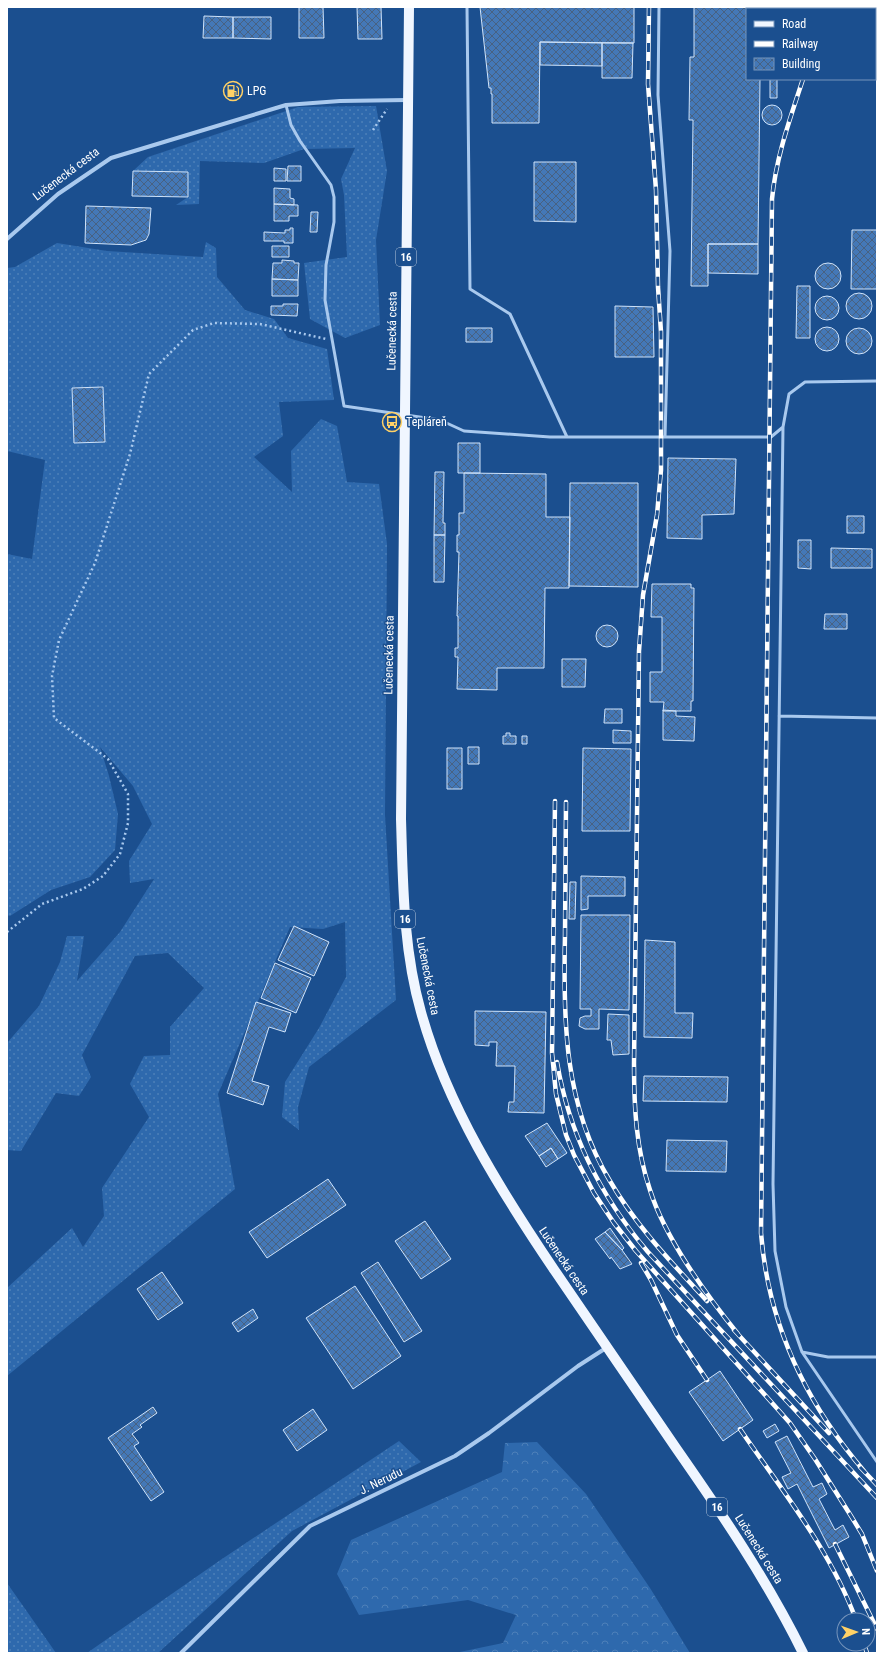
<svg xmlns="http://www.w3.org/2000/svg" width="884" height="1660" font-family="'Roboto Condensed',sans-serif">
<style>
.grass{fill:url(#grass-dots)}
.forest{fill:url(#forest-crowns)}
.building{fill:url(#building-cross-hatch);stroke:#cfe3fa}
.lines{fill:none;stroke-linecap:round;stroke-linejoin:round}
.path{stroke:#a9c9ee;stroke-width:2.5;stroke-dasharray:2 3;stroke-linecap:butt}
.service{stroke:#a9c9ee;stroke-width:3}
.minor{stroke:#a9c9ee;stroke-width:4}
.primary{stroke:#f0f6ff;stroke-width:10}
.rail-casing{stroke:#fff;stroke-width:4.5}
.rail{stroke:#1b4f8f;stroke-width:3;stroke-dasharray:9;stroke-linecap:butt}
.labels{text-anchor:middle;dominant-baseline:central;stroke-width:3;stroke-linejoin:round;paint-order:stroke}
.shield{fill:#1b4f8f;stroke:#bbcadd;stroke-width:1}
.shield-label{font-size:11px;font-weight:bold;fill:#fff}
.poi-label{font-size:12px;fill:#fff;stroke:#1b4f8f;text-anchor:start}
.street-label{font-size:12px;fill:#fff;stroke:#1b4f8f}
</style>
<defs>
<pattern id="grass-dots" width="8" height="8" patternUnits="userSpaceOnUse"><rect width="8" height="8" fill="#2e69ad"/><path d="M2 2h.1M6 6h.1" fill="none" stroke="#4d80b9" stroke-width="1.8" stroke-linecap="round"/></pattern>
<pattern id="forest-crowns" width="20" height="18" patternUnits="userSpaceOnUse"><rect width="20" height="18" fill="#2e69ad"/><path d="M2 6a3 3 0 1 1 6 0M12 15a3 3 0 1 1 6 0" fill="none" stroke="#4d80b9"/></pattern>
<pattern id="building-cross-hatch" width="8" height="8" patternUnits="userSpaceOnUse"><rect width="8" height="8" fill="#4478b7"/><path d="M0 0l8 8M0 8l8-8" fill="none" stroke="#486282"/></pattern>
</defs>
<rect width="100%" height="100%" fill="#1b4f8f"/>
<!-- grass -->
<path class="grass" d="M376,106L387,171L376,240L380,325L345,338L310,319L304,263L347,257L344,195L341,179L355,148L304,149L264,163L200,161L199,204L176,205L188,197V173L133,171L148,157L298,107Z
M206,242L216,248L217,277L245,310L274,319L288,338L327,349L334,400L279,402L283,436L254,457L292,492L291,451L321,419L337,426L347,482L379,484L387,544L385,815L396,1000L309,1067L298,1107L299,1130L282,1117L285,1082L319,1028L346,977L345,922L323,929L290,927L218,1094L235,1189L7,1376V1288L72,1228L83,1247L104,1216L102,1188L149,1117L130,1084L144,1056L170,1055V1027L204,988L168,953L135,956L82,1055L91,1077L79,1096L56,1093L21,1151L7,1150V1043L39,1006L60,962L67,936H84L77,981L120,932L154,879L130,883L129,861L152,824L133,786L100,747L109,776L118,814L115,850L90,877L51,890L10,916L7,915V554L32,559L45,460L7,451V268L15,267L57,243L107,251L203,257Z
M399,1441L421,1462L292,1531L158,1653H87L219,1561Z
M7,1583L56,1653H7Z"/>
<!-- forest -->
<path class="forest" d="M537,1442L586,1494L650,1588L690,1653H455L503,1643L516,1615L468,1600L359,1615L337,1574L351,1540L502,1472L505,1443Z"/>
<!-- building -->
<path class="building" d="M299,7H323L324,38H299Z
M357,7H381L382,39H358Z
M480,7H634V43L540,42L539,123H492V94H491V88H489Z
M694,7H761V9H747V79H760L758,244H708V286H691L693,120H689L690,57H694Z
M204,16L233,17V38H203Z
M233,17H271V39L233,38Z
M540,42L602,43V66L540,65Z
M602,43H633L632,78H602Z
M770,79H777V98H770Z
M762 115a10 10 0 1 1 20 0a10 10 0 1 1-20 0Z
M534,162H576V222L534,221Z
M288,166H301V181H287Z
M274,168L286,169V181H274Z
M133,171L188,172V197L132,196Z
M274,188L290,189V198L294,199V205L274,204Z
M274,204L298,205V216H289V221H274Z
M86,206L151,208L149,234L146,240L131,245L85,243Z
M311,212H318L317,232H310Z
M290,228H293V243H284V241H264V232L285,233V230H290Z
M852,230H877V289H851Z
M708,244H758V274L708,273Z
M272,246H289V257H272Z
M282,260L294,261V263H299L298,280L272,279L273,263H282Z
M815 276a13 13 0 1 1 26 0a13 13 0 1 1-26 0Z
M272,279L298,280V296H272Z
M797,286H810V338H796Z
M846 306a13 13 0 1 1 26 0a13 13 0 1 1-26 0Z
M815 308a12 12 0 1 1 24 0a12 12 0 1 1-24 0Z
M283,304H298L297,316L271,315V306H283Z
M615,306L653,307L654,357H615Z
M815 339a12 12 0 1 1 24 0a12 12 0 1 1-24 0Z
M846 341a13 13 0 1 1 26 0a13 13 0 1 1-26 0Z
M466,328H492V342H466Z
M103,387L105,442L74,443L72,388Z
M458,443H480V473H458Z
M668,458L736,459L734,514L702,515V539L667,538Z
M435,472H444L443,523H445V535H434Z
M464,473L546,474V517H570L569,588H545L544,668H497V690L457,689L458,657H455V648H458V616H457L459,552H457V535H459V513H464Z
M570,483H638V587L569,586Z
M847,516H864V533H847Z
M434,535H445L444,582H434Z
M798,540H811V569L798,568Z
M831,548L872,549V568H831Z
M652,584H691V588H694L693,701H691V711H663L664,702H650V672H662V617H651Z
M825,614H847V629H824Z
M596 636a11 11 0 1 1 22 0a11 11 0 1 1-22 0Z
M562,659H586L585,687H562Z
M605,709H622V723H604Z
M663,710L676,711V716L695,717L694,741L663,740Z
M613,730L631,731V743H613Z
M506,733H510V736H516V744H503V736H506Z
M522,736H527V744H522Z
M468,747H479V764H468Z
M447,748H462V789H447Z
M583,748L631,749L630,831H582Z
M581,876L625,877V896H588V909L581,910Z
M570,882H576L575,919H569Z
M581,915H630L629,1010L599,1009V1029H585L579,1026L580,1018L585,1016H591V1009H580Z
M294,926L329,942L314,976L278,960Z
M645,940L675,942V1013H693L692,1038L644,1037Z
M275,963L311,978L296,1013L261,998Z
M256,1002L291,1013L285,1032L269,1027L252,1081L269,1086L263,1105L227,1093Z
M475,1011L546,1012L544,1113L508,1112L509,1102H514L515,1066H496L497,1042H489V1046L475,1045Z
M608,1014L629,1015V1054L613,1055L611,1040H607Z
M644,1076L728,1077L727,1102L643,1101Z
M547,1123L567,1153L558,1159L551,1148L539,1156L525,1136Z
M667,1140L727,1141L726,1172L666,1171Z
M551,1148L558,1159L546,1167L539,1156Z
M328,1179L346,1205L267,1258L249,1232Z
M425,1221L451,1259L421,1279L395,1241Z
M610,1228L624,1248L622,1250L605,1232Z
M605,1232L622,1250L632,1264L620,1269L611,1257L610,1259L595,1239Z
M378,1262L422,1331L404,1342L361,1273Z
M162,1272L183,1303L158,1320L137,1289Z
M355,1286L401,1356L353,1389L306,1318Z
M253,1309L258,1318L238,1332L232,1323Z
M720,1371L753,1420L723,1441L689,1392Z
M153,1407L157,1413L140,1425L142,1427L132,1434L139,1443L134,1446L164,1492L151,1501L108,1438Z
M313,1409L327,1430L297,1451L283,1430Z
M775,1424L779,1431L767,1438L763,1431Z
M787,1436L813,1487L822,1483L827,1494L819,1499L835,1530L843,1525L849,1537L829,1548L797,1484L788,1489L782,1477L791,1473L775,1442Z"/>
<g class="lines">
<!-- path -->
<path class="path" d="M373,130L387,109
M7,932L42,904L83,889L103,876L120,854L128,823V794L108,759L54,718L52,676L59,640L95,563L130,454L149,374L193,330L214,323L260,324L326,339"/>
<!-- service -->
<path class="service" d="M467,7L470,289L510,314L567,437
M659,7L658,95L670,251L665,437
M286,105L291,125L300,141L331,185L334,197V222L326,265L325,300L344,406L440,420L464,431L550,437H771L783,427L789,394L805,382L877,381
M783,427L773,1184L775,1251L786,1307L802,1352L828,1357H877
M779,716L877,718
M802,1352L877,1462"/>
<!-- minor -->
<path class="minor" d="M7,239L58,194L111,158L286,105L340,101L407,100
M181,1653L310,1526L455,1456L489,1433L578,1366L606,1348"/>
<!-- primary -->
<path class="primary" d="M409,7L401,819C403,883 403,949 421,1012C447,1106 501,1191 555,1271C595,1330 635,1389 676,1448C722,1514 767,1580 803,1653"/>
<!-- rail casing -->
<g class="rail-casing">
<path id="rail" d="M649,7L648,84L656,190L658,287L661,332V470L657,515L643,595L639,651L634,1064C634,1107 636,1149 650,1190C665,1238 707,1296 738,1334
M820,9V7
M803,79C790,119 776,157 772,199L761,1233C768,1323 806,1403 864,1471
M555,801L552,1053L556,1094L566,1135L574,1155L594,1193L614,1223L636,1251L790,1423L815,1459L851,1516L862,1534L877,1571
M566,802C566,846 565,891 565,935C563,1021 564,1105 610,1181C636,1226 672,1263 707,1301
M557,1062C569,1134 601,1197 648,1252L877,1498
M641,1263L651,1280L677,1335L707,1380
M734,1330L829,1433
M740,1429C781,1489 831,1551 856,1620
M860,1467L877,1485
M835,1544L877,1629
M864,1644L867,1653"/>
</g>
<!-- rail -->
<use href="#rail" class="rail"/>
</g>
<!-- icons -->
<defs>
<g id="fuel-ring" transform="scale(1)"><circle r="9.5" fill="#1b4f8f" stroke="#ffd166" stroke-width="1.5"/><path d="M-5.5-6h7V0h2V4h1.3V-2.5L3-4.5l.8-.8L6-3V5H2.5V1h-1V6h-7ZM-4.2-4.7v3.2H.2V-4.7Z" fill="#ffd166"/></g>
<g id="bus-ring" transform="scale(1)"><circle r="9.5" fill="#1b4f8f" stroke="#ffd166" stroke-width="1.5"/><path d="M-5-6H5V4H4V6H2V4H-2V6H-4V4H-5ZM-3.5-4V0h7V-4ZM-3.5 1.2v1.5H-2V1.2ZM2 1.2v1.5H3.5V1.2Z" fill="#ffd166"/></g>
</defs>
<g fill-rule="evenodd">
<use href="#fuel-ring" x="233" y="91"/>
<use href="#bus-ring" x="392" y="422"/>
</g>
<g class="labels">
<!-- shield labels -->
<g class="shield">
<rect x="396" y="248" width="20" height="18" rx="3"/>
<rect x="395" y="910" width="20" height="18" rx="3"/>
<rect x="707" y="1498" width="20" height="18" rx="3"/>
</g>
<g class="shield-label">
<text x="406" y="257">16</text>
<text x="405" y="919">16</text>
<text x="717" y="1507">16</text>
</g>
<!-- poi labels -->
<g class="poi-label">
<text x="247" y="91">LPG</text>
<text x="406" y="422">Tepláreň</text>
</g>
<!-- street labels -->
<g class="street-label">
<text transform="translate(66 174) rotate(-37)">Lučenecká cesta</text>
<text transform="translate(392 331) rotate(-89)">Lučenecká cesta</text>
<text transform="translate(389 655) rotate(-89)">Lučenecká cesta</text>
<text transform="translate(428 976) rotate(79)">Lučenecká cesta</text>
<text transform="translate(564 1261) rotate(56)">Lučenecká cesta</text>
<text transform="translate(381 1481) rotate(-26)">J. Nerudu</text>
<text transform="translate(759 1549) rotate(58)">Lučenecká cesta</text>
</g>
</g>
<!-- border -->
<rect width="884" height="1660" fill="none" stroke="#ffffff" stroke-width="16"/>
<!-- legend -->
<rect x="746" y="8" width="130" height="72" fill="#1b4f8f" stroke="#7695bc"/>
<rect x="754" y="21" width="20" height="6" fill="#f0f6ff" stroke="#7695bc"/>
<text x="782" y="28" font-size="12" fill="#ffffff">Road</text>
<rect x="754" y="41" width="20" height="6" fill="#ffffff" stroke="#7695bc"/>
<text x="782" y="48" font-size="12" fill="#ffffff">Railway</text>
<rect x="754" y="58" width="20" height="12" fill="url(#building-cross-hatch)" stroke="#7695bc"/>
<text x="782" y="68" font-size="12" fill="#ffffff">Building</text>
<!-- north arrow -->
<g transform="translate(856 1632) rotate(88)"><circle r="19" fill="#1b4f8f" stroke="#7695bc"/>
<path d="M0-3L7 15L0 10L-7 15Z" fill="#ffd166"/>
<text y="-6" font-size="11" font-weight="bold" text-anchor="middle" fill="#ffffff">N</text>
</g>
</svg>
